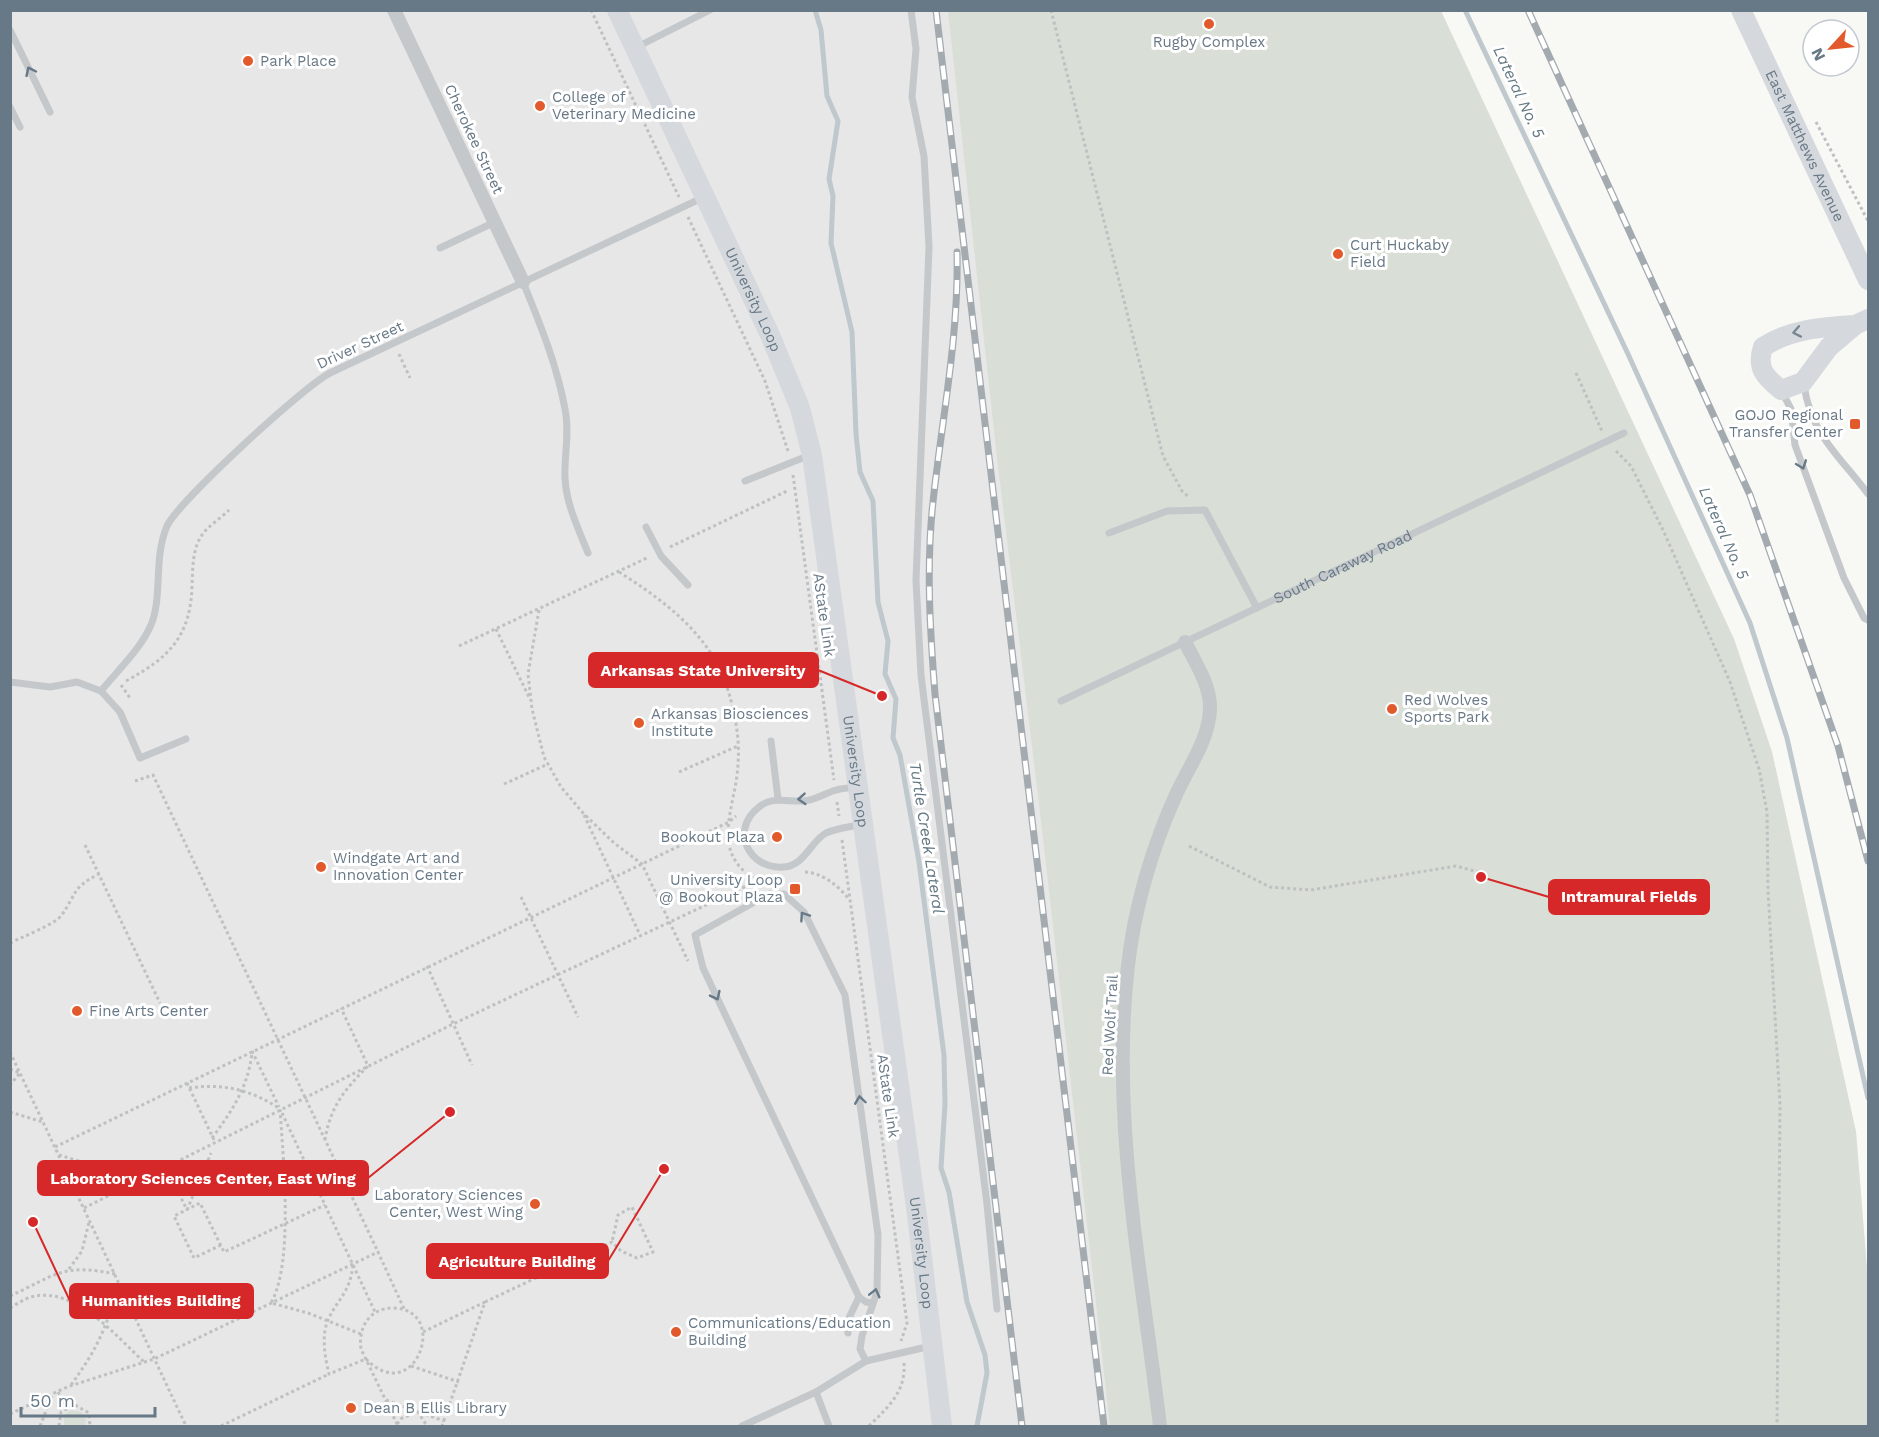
<svg xmlns="http://www.w3.org/2000/svg" width="1879" height="1437" font-family="'Work Sans',sans-serif">
<style>
.built{fill:#e6e7e6}
.green{fill:#d9dfd6}
.lines{fill:none;stroke-linecap:round;stroke-linejoin:round}
.stream{stroke:#bec8cd;stroke-width:5}
.path{stroke:#bec0c2;stroke-width:3;stroke-dasharray:3 3;stroke-linecap:butt}
.lane{stroke:#c4c8cb;stroke-width:7}
.street{stroke:#c4c8cb;stroke-width:14}
.secondary{stroke:#d5d9dd;stroke-width:20}
.rail-casing{stroke:#a4abb0;stroke-width:7}
.rail{stroke:#fff;stroke-width:4.5;stroke-dasharray:14;stroke-linecap:butt}
.oneway{stroke:#677886}
.oneway2{stroke:#788793}
.poi-dot{fill:#e25a2b;stroke:#fff;stroke-width:2}
.labels{text-anchor:middle;dominant-baseline:central;stroke-width:6;stroke-linejoin:round;paint-order:stroke}
.poi-label{font-size:15px;fill:#677886;stroke:#fff;text-anchor:start}
.street-label{font-size:15px;fill:#677886;stroke:#fff}
.water-label{font-size:16px;font-style:italic;fill:#637882;stroke:#fff}
.leader{fill:none;stroke:#d62828;stroke-width:2}
.callout-dot{fill:#d62828;stroke:#fff;stroke-width:2}
.callout{fill:#d62828;stroke:#d62828;stroke-width:2}
.callout-label{font-size:16px;text-anchor:middle;font-weight:bold;fill:#fff}
</style>
<rect width="100%" height="100%" fill="#f8f8f5"/>
<!-- built -->
<path class="built" d="M10,11H1441L1734,639L1772,752L1856,1132L1868,1282V1426H11Z"/>
<!-- green -->
<path class="green" d="M948,11H1441L1734,639L1772,752L1856,1132L1868,1282V1426H1110L1040,812L996,449Z
M71,1410L82,1412L86,1419L85,1426H64V1415Z"/>
<g class="lines">
<!-- stream -->
<path class="stream" d="M815,10L821,30L827,96L838,121L829,179L833,196L831,243L852,332L856,434L860,472L873,501L878,602L888,641L885,674L896,699L893,738L900,755L919,862L944,1055L945,1104L941,1168L949,1192L967,1302L985,1355L987,1373L977,1426
M1465,10L1628,354L1750,623L1787,738L1868,1098"/>
<!-- path -->
<path class="path" d="M591,10L679,197
M1051,10L1163,456L1182,491L1189,497
M1816,122L1868,221
M688,217L765,381L788,451
M399,354L410,378
M1576,373L1602,431
M1616,451L1631,466L1663,530L1730,682L1759,769L1767,812L1768,890L1780,1105L1777,1426
M793,475L834,780
M670,547L787,491
M619,572C663,600 710,634 727,687C735,712 740,738 738,764C736,808 708,851 756,880
M539,610L528,674L532,709L544,757L561,787L583,813L614,843L642,864L688,961
M496,629L529,697
M459,646L649,557
M126,681C169,658 191,636 192,585C193,567 192,550 202,535C208,526 221,518 229,510
M121,685L130,698
M679,772L738,746
M135,781L153,775L378,1252
M504,784L548,764
M837,802L839,816
M584,815L640,935
M842,840L907,1323L901,1341
M85,845L160,1003
M1189,846L1270,887L1311,890L1456,866L1482,873
M805,872C823,873 837,885 849,899
M521,897L578,1017
M10,943C22,937 55,924 61,916C77,894 71,888 99,874
M427,966L472,1065
M252,1051L279,1107
M10,1052L186,1426
M10,1069L20,1073L10,1085
M187,1083L215,1142
M189,1088C223,1083 252,1090 280,1109C283,1158 294,1262 271,1303L308,1313L361,1334
M10,1112L43,1122
M282,1113L375,1312
M212,1138C232,1111 248,1087 252,1053
M325,1140C330,1107 345,1089 368,1066L341,1008
M55,1147L729,822L736,816
M59,1155C87,1163 120,1178 149,1165
M171,1177L187,1210
M40,1188L68,1175
M84,1208L453,1024L757,881L768,878
M187,1210L211,1153
M221,1245L194,1258L174,1216L200,1203L224,1252L325,1205
M353,1265C350,1293 338,1298 328,1320C321,1336 325,1357 329,1374L366,1359
M69,1269L82,1251L89,1222
M10,1296C56,1275 62,1263 115,1274
M485,1302L612,1242L621,1251L637,1258L653,1252L632,1207L618,1215L612,1242
M10,1308C17,1304 24,1299 31,1297C74,1285 116,1336 144,1362
M423,1332L485,1302L442,1426
M366,1359C415,1409 451,1309 393,1308C369,1308 358,1328 361,1349L398,1426
M411,1366L459,1382
M71,1385C97,1349 108,1326 118,1283
M58,1392L67,1407
M386,1400L444,1421
M10,1414L67,1387L154,1359L378,1252L405,1311
M397,1424L402,1418L418,1412L427,1426
M40,1426L52,1396
M59,1426L61,1412L75,1405L89,1413L90,1426
M221,1426L329,1374
M869,1426C888,1407 906,1392 904,1363"/>
<!-- lane -->
<g class="lane">
<path d="M911,10L916,49L912,97L924,156L929,247L916,581L921,675L987,1204L997,1309"/>
<path d="M10,30L50,112"/>
<path d="M637,47L710,10"/>
<path d="M10,107L20,127"/>
<path d="M440,248L495,222"/>
<path d="M523,282C540,324 557,365 565,409C570,433 564,455 565,478C566,504 579,530 588,553"/>
<path d="M1804,385C1811,435 1839,455 1868,494"/>
<path d="M1782,392L1791,409L1795,445L1844,578L1864,618L1868,620"/>
<path d="M745,481L810,455"/>
<path d="M646,527L661,556L688,585"/>
<path d="M1109,533L1167,511L1205,510L1257,608"/>
<path d="M10,682L50,687L77,682L101,691L120,712L140,758L186,739"/>
<path d="M101,691C118,670 140,650 151,625C163,596 153,559 167,526C178,502 304,386 330,373L702,198"/>
<path id="s1" d="M1061,701L1624,433"/>
<path d="M771,741L778,799"/>
<path d="M856,787C849,788 840,788 833,791C824,794 813,801 803,801C787,802 772,796 759,807C729,830 749,870 784,867C804,866 811,841 826,833C837,828 851,827 862,824"/>
<path d="M848,1333L846,1324L859,1297"/>
<path d="M866,1361L860,1349L862,1336L877,1292L878,1235L845,995L804,912L784,894H769L695,935L703,968L859,1297L866,1302L872,1303"/>
<path d="M816,1392L829,1426"/>
<path d="M742,1426L816,1392L866,1361L931,1346"/>
</g>
<!-- street -->
<path class="street" d="M394,10L523,282
M1160,1426C1141,1265 1104,1087 1134,926C1143,881 1156,839 1175,797C1187,769 1209,741 1210,709C1211,686 1195,662 1185,642"/>
<!-- secondary -->
<g class="secondary">
<path id="s2" d="M617,10L770,335L800,408L812,455L917,1215L942,1426"/>
<path id="s3" d="M1741,10L1868,280"/>
<path d="M1855,325C1822,327 1791,329 1763,347C1756,368 1765,377 1781,390L1803,382L1829,347L1855,325L1868,319"/>
</g>
<!-- rail casing -->
<g class="rail-casing">
<path id="rail" d="M936,10L1104,1426
M1528,10L1750,495L1838,746L1868,861
M957,252C959,336 942,418 933,502C926,566 930,630 935,694L1022,1426"/>
</g>
<!-- rail -->
<use href="#rail" class="rail"/>
</g>
<!-- one-way arrows -->
<defs><path id="oneway-chevron" d="M-2-3.5L2.5 0L-2 3.5" fill="none" stroke-width="1.6" stroke-linecap="round" stroke-linejoin="round" transform="scale(1.5)"/></defs>
<g class="oneway">
<use href="#oneway-chevron" transform="translate(30 71) rotate(-115)"/>
<use href="#oneway-chevron" transform="translate(1802 465) rotate(69)"/>
<use href="#oneway-chevron" transform="translate(802 799) rotate(176)"/>
<use href="#oneway-chevron" transform="translate(804 916) rotate(-124)"/>
<use href="#oneway-chevron" transform="translate(716 996) rotate(64)"/>
<use href="#oneway-chevron" transform="translate(860 1100) rotate(-98)"/>
<use href="#oneway-chevron" transform="translate(875 1293) rotate(-76)"/>
</g>
<use class="oneway2" href="#oneway-chevron" transform="translate(1797 332) rotate(169)"/>
<!-- markers -->
<g class="poi-dot">
<circle cx="1209" cy="24" r="6"/>
<circle cx="248" cy="61" r="6"/>
<circle cx="540" cy="106" r="6"/>
<circle cx="1338" cy="254" r="6"/>
<rect x="1849" y="418" width="12" height="12" rx="3"/>
<circle cx="1392" cy="709" r="6"/>
<circle cx="639" cy="723" r="6"/>
<circle cx="777" cy="837" r="6"/>
<circle cx="321" cy="867" r="6"/>
<rect x="789" y="883" width="12" height="12" rx="3"/>
<circle cx="77" cy="1011" r="6"/>
<circle cx="535" cy="1204" r="6"/>
<circle cx="676" cy="1332" r="6"/>
<circle cx="351" cy="1408" r="6"/>
</g>
<g class="labels">
<!-- poi labels -->
<g class="poi-label">
<text x="1209" y="42" text-anchor="middle">Rugby Complex</text>
<text x="260" y="61">Park Place</text>
<text x="552" y="97">College of<tspan x="552" dy="17">Veterinary Medicine</tspan></text>
<text x="1350" y="245">Curt Huckaby<tspan x="1350" dy="17">Field</tspan></text>
<text x="1843" y="415" text-anchor="end">GOJO Regional<tspan x="1843" dy="17">Transfer Center</tspan></text>
<text x="1404" y="700">Red Wolves<tspan x="1404" dy="17">Sports Park</tspan></text>
<text x="651" y="714">Arkansas Biosciences<tspan x="651" dy="17">Institute</tspan></text>
<text x="765" y="837" text-anchor="end">Bookout Plaza</text>
<text x="333" y="858">Windgate Art and<tspan x="333" dy="17">Innovation Center</tspan></text>
<text x="783" y="880" text-anchor="end">University Loop<tspan x="783" dy="17">@ Bookout Plaza</tspan></text>
<text x="89" y="1011">Fine Arts Center</text>
<text x="523" y="1195" text-anchor="end">Laboratory Sciences<tspan x="523" dy="17">Center, West Wing</tspan></text>
<text x="688" y="1323">Communications/Education<tspan x="688" dy="17">Building</tspan></text>
<text x="363" y="1408">Dean B Ellis Library</text>
</g>
<!-- street labels -->
<g class="street-label">
<text transform="translate(474 139) rotate(65)">Cherokee Street</text>
<text stroke="none"><textPath href="#s3" startOffset="150">East Matthews Avenue</textPath></text>
<text stroke="none"><textPath href="#s2" startOffset="320">University Loop</textPath></text>
<text transform="translate(360 345) rotate(-25)">Driver Street</text>
<text stroke="none"><textPath href="#s1" startOffset="312">South Caraway Road</textPath></text>
<text transform="translate(824 615) rotate(82)">AState Link</text>
<text stroke="none"><textPath href="#s2" startOffset="806">University Loop</textPath></text>
<text transform="translate(1110 1025) rotate(-87)">Red Wolf Trail</text>
<text transform="translate(888 1096) rotate(82)">AState Link</text>
<text stroke="none"><textPath href="#s2" startOffset="1292">University Loop</textPath></text>
</g>
<!-- water labels -->
<g class="water-label">
<text transform="translate(1519 92) rotate(65)">Lateral No. 5</text>
<text transform="translate(1724 533) rotate(66)">Lateral No. 5</text>
<text transform="translate(927 838) rotate(81)">Turtle Creek Lateral</text>
</g>
</g>
<!-- callouts -->
<path class="leader" d="M882 696L818 670M1481 877L1549 897M450 1112L368 1178M664 1169L608 1261M33 1222L70 1301"/>
<g class="callout-dot">
<circle cx="882" cy="696" r="6"/>
<circle cx="1481" cy="877" r="6"/>
<circle cx="450" cy="1112" r="6"/>
<circle cx="664" cy="1169" r="6"/>
<circle cx="33" cy="1222" r="6"/>
</g>
<g class="callout">
<rect x="589" y="653" width="229" height="34" rx="6"/>
<rect x="1549" y="880" width="160" height="34" rx="6"/>
<rect x="38" y="1161" width="330" height="34" rx="6"/>
<rect x="427" y="1244" width="181" height="34" rx="6"/>
<rect x="70" y="1284" width="183" height="34" rx="6"/>
</g>
<g class="callout-label">
<text x="703" y="676">Arkansas State University</text>
<text x="1629" y="902">Intramural Fields</text>
<text x="203" y="1184">Laboratory Sciences Center, East Wing</text>
<text x="517" y="1267">Agriculture Building</text>
<text x="161" y="1306">Humanities Building</text>
</g>
<!-- border -->
<rect width="1879" height="1437" fill="none" stroke="#677886" stroke-width="24"/>
<!-- north arrow -->
<g transform="translate(1831 48) rotate(243)"><circle r="28" fill="#ffffff" stroke="#c2c9cf" stroke-width="1.5"/>
<path d="M0-4.5L10 22L0 15L-10 22Z" fill="#e25a2b"/>
<text y="-9" font-size="16" font-weight="bold" text-anchor="middle" fill="#677886">N</text>
</g>
<!-- scale -->
<path d="M21 1407v9h134v-9" fill="none" stroke="#677886" stroke-width="3"/>
<text x="30" y="1407" font-size="18" fill="#677886" stroke="#ffffff" stroke-width="4.5" paint-order="stroke">50 m</text>
</svg>
